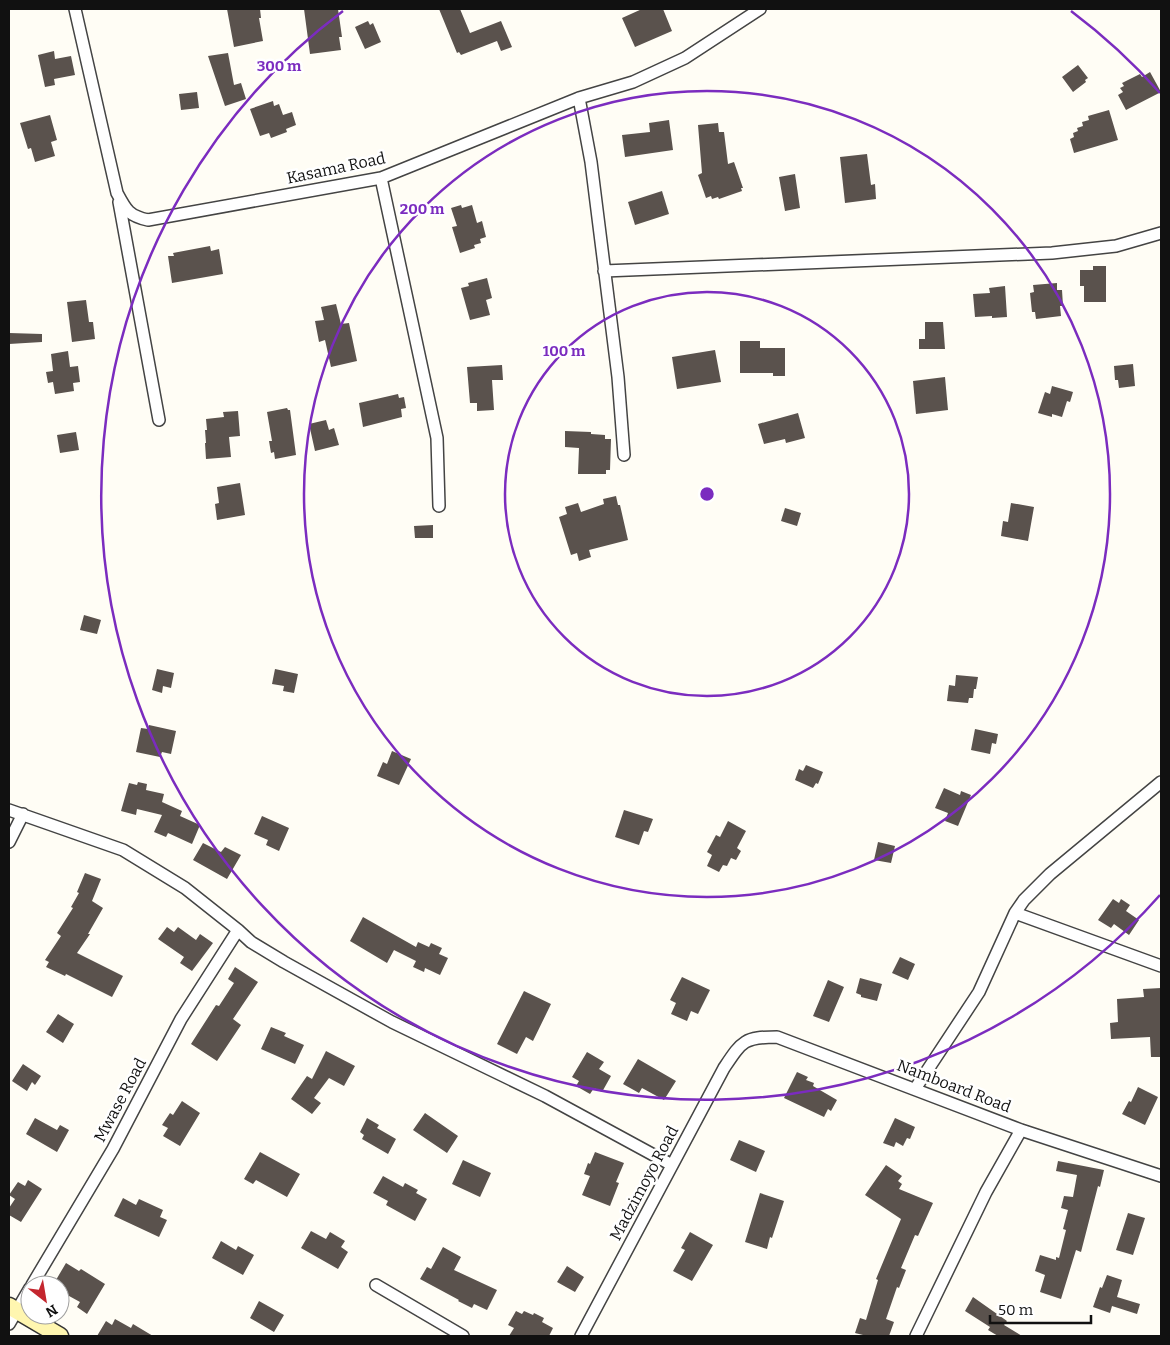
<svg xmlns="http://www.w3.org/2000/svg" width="1170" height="1345" font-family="Bitter,serif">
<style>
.building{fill:#5a524d}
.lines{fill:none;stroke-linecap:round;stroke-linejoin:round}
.street-casing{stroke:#444;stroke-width:14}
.secondary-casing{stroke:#333;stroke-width:19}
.street{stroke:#fff;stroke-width:11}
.secondary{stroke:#fff6b0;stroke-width:16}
.ring{fill:none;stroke:#7b2cbf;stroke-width:2.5}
.labels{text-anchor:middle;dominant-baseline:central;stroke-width:5;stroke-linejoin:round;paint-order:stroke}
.street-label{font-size:16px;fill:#111;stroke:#fff}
.centre{fill:#7b2cbf;stroke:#fff;stroke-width:2.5}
.ring-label{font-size:15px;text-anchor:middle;font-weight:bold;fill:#7b2cbf;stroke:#fff;stroke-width:5;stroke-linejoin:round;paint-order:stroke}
</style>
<rect width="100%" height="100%" fill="#fffdf5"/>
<!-- building -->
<path class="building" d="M227,9H260L261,18H259L263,41L234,47Z
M304,9H338L342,37H339L341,50L310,54Z
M439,9H460L470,33L501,21L512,47L501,51L497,41L461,55L459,52L457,53Z
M642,9H663L672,31L635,47L622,18Z
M368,21L370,25L373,23L381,42L365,49L355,27Z
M54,51L55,59L71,56L75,75L54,79L55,85L45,87L38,55Z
M228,53L234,85L241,83L246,99L225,106L208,56Z
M1078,65L1088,78L1085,80L1086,82L1073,92L1062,77Z
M1150,72L1161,92L1126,110L1118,95L1123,92L1120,88L1124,86L1122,83L1140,74L1142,77Z
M197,92L199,108L181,110L179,94Z
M273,101L274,106L279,104L283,115L292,112L296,125L286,129L287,132L271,138L269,133L260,136L250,109Z
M1109,110L1118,140L1074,153L1070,139L1074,137L1073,133L1078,131L1077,128L1083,126L1082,122L1089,120L1088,116Z
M50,115L57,140L51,142L55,156L35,162L31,148L28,149L20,123Z
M669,120L673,150L625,157L622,135L650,132L649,123Z
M718,123L719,132H724L728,164L734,162L743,188H741L742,191L719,199L718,197L712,199L711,196L706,198L698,175L702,173L698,125Z
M867,154L871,185L875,184L876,199L845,203L840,157Z
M795,174L800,208L785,211L779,177Z
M662,191L669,214L635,225L628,202Z
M461,205L462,208L472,205L477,223L482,221L486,237L480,239L481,243L474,245L475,248L460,253L452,227L457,226L451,208Z
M210,246L211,251L219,249L223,274L172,283L168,256H174L173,253Z
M1093,266H1106V302H1084V286H1080V270H1093Z
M487,278L492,298L486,300L490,315L470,320L461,288L469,286L468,283Z
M1057,283V290H1062L1063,306H1060L1061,316L1036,319L1035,312H1032L1030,293L1034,292L1033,285Z
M1005,286L1007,317L992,318V316L975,317L973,294L990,293L989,288Z
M86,300L89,322H93L95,339L72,342L67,302Z
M336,304L341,324L349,323L357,361L331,367L325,340L319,342L315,321L324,320L321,307Z
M925,322H943L945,349H919V339H925Z
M9,333L42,334V342L9,344Z
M740,341H760V348H785V376H773V373H740Z
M715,350L721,382L677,389L672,357Z
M68,351L70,367L78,366L80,382L73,383L74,391L55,394L53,382L48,383L46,372L53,371L51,354Z
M1133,364L1135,386L1119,388L1118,380H1115L1114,366Z
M502,365L503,380H492L494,410L477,411V403H470L467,367Z
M945,377L948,410L916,414L913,381Z
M1052,386L1073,392L1070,402L1067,401L1062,417L1052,414V417L1038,413L1045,392L1050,394Z
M398,394L399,398L404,397L406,408L401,409L402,417L363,427L359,403Z
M287,408L288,410H290L296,455L275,459L274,452L271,453L269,441H272L267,412Z
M238,411L240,436L229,437L231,457L206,459L205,443H206L205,430H207L206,419L224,417L223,412Z
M798,413L805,438L786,443L785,439L764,444L758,424Z
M326,420L329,430L334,428L339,445L315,451L309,424Z
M565,431L591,432V434L605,435V439H611L610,470H606V474H578L579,448L565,447Z
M76,432L79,450L60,453L57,435Z
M240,483L245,515L217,520L215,504L219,503L217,487Z
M616,496L618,505H620L628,540L589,550L591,557L579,561L577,553L571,555L559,517L567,514L565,507L578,503L581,512L604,504L603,499Z
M1011,503L1034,507L1028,541L1001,536L1003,521L1008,522Z
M785,508L801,513L797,526L781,521Z
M433,525V538H415L414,526Z
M84,615L101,620L97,634L80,630Z
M157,669L174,673L171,688L163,686L162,693L152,690Z
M275,669L298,674L294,693L283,691L284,686L272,684Z
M956,675L978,677L976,689H974L973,698H969L968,703L947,701L949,685L955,686Z
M149,725L176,731L171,754L162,752L160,757L136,752L141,728L148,729Z
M975,729L998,734L996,744L992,743L990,754L971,750Z
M392,751L411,759L399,785L377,776L383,762L387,764Z
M806,765L823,772L818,784L816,783L813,788L795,780L799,769L803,771Z
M138,782L147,784L146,790L164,794L162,802L182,811L180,816L200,825L192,844L168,833L166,837L154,832L162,815L137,809L136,815L121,811L129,783L137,785Z
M944,788L960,795L961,791L971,795L958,826L945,821L948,813L935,808Z
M624,810L653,819L648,832L644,831L639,845L615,837Z
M262,816L289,828L279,851L266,845L268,840L254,834Z
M728,821L746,831L737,848L741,851L736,860L731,858L727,866L723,865L719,872L707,866L712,855L707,852L716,835L720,837Z
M878,842L895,846L891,863L874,860Z
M203,843L221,852L225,847L241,855L227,879L193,860Z
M85,873L101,879L92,901L103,908L88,934H90L77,953L123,976L112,997L66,974L65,976L46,967L49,962L45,960L61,936L57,933L73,908L71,907L79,893L77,892Z
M1113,899L1119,903L1121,899L1130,905L1126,911L1139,920L1129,935L1114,924L1111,928L1098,920Z
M363,917L416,947L418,942L429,947L431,943L442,948L439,954L448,958L440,975L425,968L424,972L413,967L416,961L394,950L387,963L350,941Z
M167,927L174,932L178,927L196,940L200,934L213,943L192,971L180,963L184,957L158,939Z
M900,957L915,964L908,980L892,973Z
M235,967L258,982L233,1019L241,1025L217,1061L191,1044L216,1005L219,1006L234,983L228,979Z
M682,977L710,990L698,1014L691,1011L687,1021L671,1014L676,1003L670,1000Z
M860,978L882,984L877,1001L861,997V995L856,993Z
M828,980L844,987L829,1022L813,1016Z
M1161,988V1057H1151L1150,1037L1111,1039L1110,1023L1118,1022L1117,999L1144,997L1143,989Z
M524,991L551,1004L533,1041L526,1037L517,1054L497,1044Z
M58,1014L74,1024L63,1043L46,1032Z
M271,1027L286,1033L284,1036L304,1045L295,1064L261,1049Z
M326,1051L355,1066L344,1086L329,1078L314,1098L321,1103L312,1114L291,1099L307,1076L312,1079Z
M587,1052L604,1062L599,1069L611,1076L602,1092L594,1088L590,1094L576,1086L579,1081L572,1077Z
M638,1059L676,1081L664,1100L642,1088L639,1093L623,1084Z
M23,1064L41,1076L35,1085L32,1082L27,1091L12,1081Z
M797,1072L808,1077L806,1080L814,1083L813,1086L837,1100L831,1111L828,1109L824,1117L784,1098Z
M1138,1087L1158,1097L1145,1125L1122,1114L1129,1101L1131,1102Z
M182,1101L200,1113L180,1146L163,1136L168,1128L162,1125L170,1113L173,1115Z
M425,1113L458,1136L447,1153L413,1130Z
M35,1118L57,1130L60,1125L69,1130L57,1152L26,1134Z
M367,1118L379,1125L377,1128L396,1139L388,1154L362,1139L364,1135L360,1132Z
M895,1118L915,1127L910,1139L907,1138L903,1146L896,1142L894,1147L883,1143Z
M739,1140L765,1151L756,1172L730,1160Z
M260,1152L300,1174L287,1197L256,1180L253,1184L244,1179Z
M595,1152L624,1163L616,1182L619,1183L610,1206L582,1195L590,1176L584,1174L588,1163L590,1164Z
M463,1160L491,1173L480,1197L452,1184Z
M1058,1161L1104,1170L1100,1187L1098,1186L1081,1252L1076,1250L1061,1299L1040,1292L1045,1275L1035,1271L1040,1255L1056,1260V1257L1059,1258L1066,1230L1063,1229L1068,1210L1061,1208L1064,1196L1073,1197L1077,1175L1056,1171Z
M886,1165L902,1176L898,1181L902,1184L899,1189L933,1203L918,1236L915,1235L901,1268L906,1270L899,1288L897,1287L886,1319L894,1322L889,1336H867L855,1333L860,1318L866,1320L878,1280L876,1279L901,1219L865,1195Z
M383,1176L403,1187L405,1183L418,1190L416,1193L427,1199L415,1221L386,1205L388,1201L373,1193Z
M28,1180L42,1189L21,1222L9,1215V1208L15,1199L9,1195L18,1182L25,1186Z
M760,1193L784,1201L772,1238L770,1237L767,1249L745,1242Z
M123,1198L136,1205L139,1199L163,1210L160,1217L167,1220L159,1237L114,1216Z
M1128,1213L1145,1218L1133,1255L1116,1250Z
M311,1231L326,1239L330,1232L345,1241L341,1247L348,1252L338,1269L301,1248Z
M690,1232L713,1245L692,1281L673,1271L685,1250L681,1248Z
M221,1241L236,1250L238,1246L254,1255L243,1275L212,1258Z
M443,1247L461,1257L454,1270L497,1290L487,1310L474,1304L472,1308L458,1301L459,1300L420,1279L427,1267L431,1269Z
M66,1263L79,1271L81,1269L105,1284L87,1314L77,1307L80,1302L60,1291V1285H53Z
M567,1266L584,1277L575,1292L557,1282Z
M1107,1275L1122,1280L1117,1297L1140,1304L1137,1314L1112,1306L1110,1313L1093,1307L1100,1287L1102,1288Z
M973,1297L1007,1321L1004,1325L1022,1336H998L988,1330L990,1327L965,1311Z
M259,1301L284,1315L274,1332L250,1318Z
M516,1311L522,1314L524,1311L533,1315L534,1313L544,1318L542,1322L553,1328L549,1336H509L514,1328L508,1325Z
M115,1319L131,1328L133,1324L153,1336H97L106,1321L112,1325Z"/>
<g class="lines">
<!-- street casing -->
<g class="street-casing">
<path id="street" d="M75,9L117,193C126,210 129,216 148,220L381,178L579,98L633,82L685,58L760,9
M579,98L591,162L618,377L624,455
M381,178L437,438L439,506
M119,202L159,420
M604,271L1052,253L1116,246L1161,233
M9,810L123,850L185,888L238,930L251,942L284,962L392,1022L545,1096L672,1165
M9,842L23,814
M1015,913L1161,966
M915,1089L979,992L1015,913L1024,900L1050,874L1161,782
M32,1285L113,1149L181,1019L238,930
M376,1285L463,1336
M9,1324L30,1288
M581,1336L724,1068C742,1041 744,1037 777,1037L1021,1130L1161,1176
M916,1336L986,1192L1021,1130"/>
</g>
<!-- secondary casing -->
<g class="secondary-casing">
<path id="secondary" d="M9,1306L60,1336"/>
</g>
<!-- street -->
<use href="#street" class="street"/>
<!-- secondary -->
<use href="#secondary" class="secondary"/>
</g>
<!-- distance rings -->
<g class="ring">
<circle cx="707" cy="494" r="202"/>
<circle cx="707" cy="494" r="403"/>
<path d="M1160 895A605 605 0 1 1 343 11M1071 11A605 605 0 0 1 1160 93"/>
</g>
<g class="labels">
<!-- street labels -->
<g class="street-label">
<text transform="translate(336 168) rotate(-12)">Kasama Road</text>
<text transform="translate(954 1086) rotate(21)">Namboard Road</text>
<text transform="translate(120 1100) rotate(-62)">Mwase Road</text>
<text transform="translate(644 1183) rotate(-62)">Madzimoyo Road</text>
</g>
</g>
<circle cx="707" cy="494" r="8" class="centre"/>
<g class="ring-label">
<text x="279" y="71">300 m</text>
<text x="422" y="214">200 m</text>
<text x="564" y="356">100 m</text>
</g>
<!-- border -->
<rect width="1170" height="1345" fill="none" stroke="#111111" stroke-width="20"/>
<!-- north arrow -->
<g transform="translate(45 1300) rotate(149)"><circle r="24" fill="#ffffff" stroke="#a0a0a0"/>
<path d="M0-4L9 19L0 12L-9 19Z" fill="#c4262e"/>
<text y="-8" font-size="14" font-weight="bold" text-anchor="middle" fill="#111111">N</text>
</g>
<!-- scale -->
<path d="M990 1315v8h101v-8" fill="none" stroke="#111111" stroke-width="2.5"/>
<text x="998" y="1315" font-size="15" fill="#111111" stroke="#ffffff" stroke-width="4" paint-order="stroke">50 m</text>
</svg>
